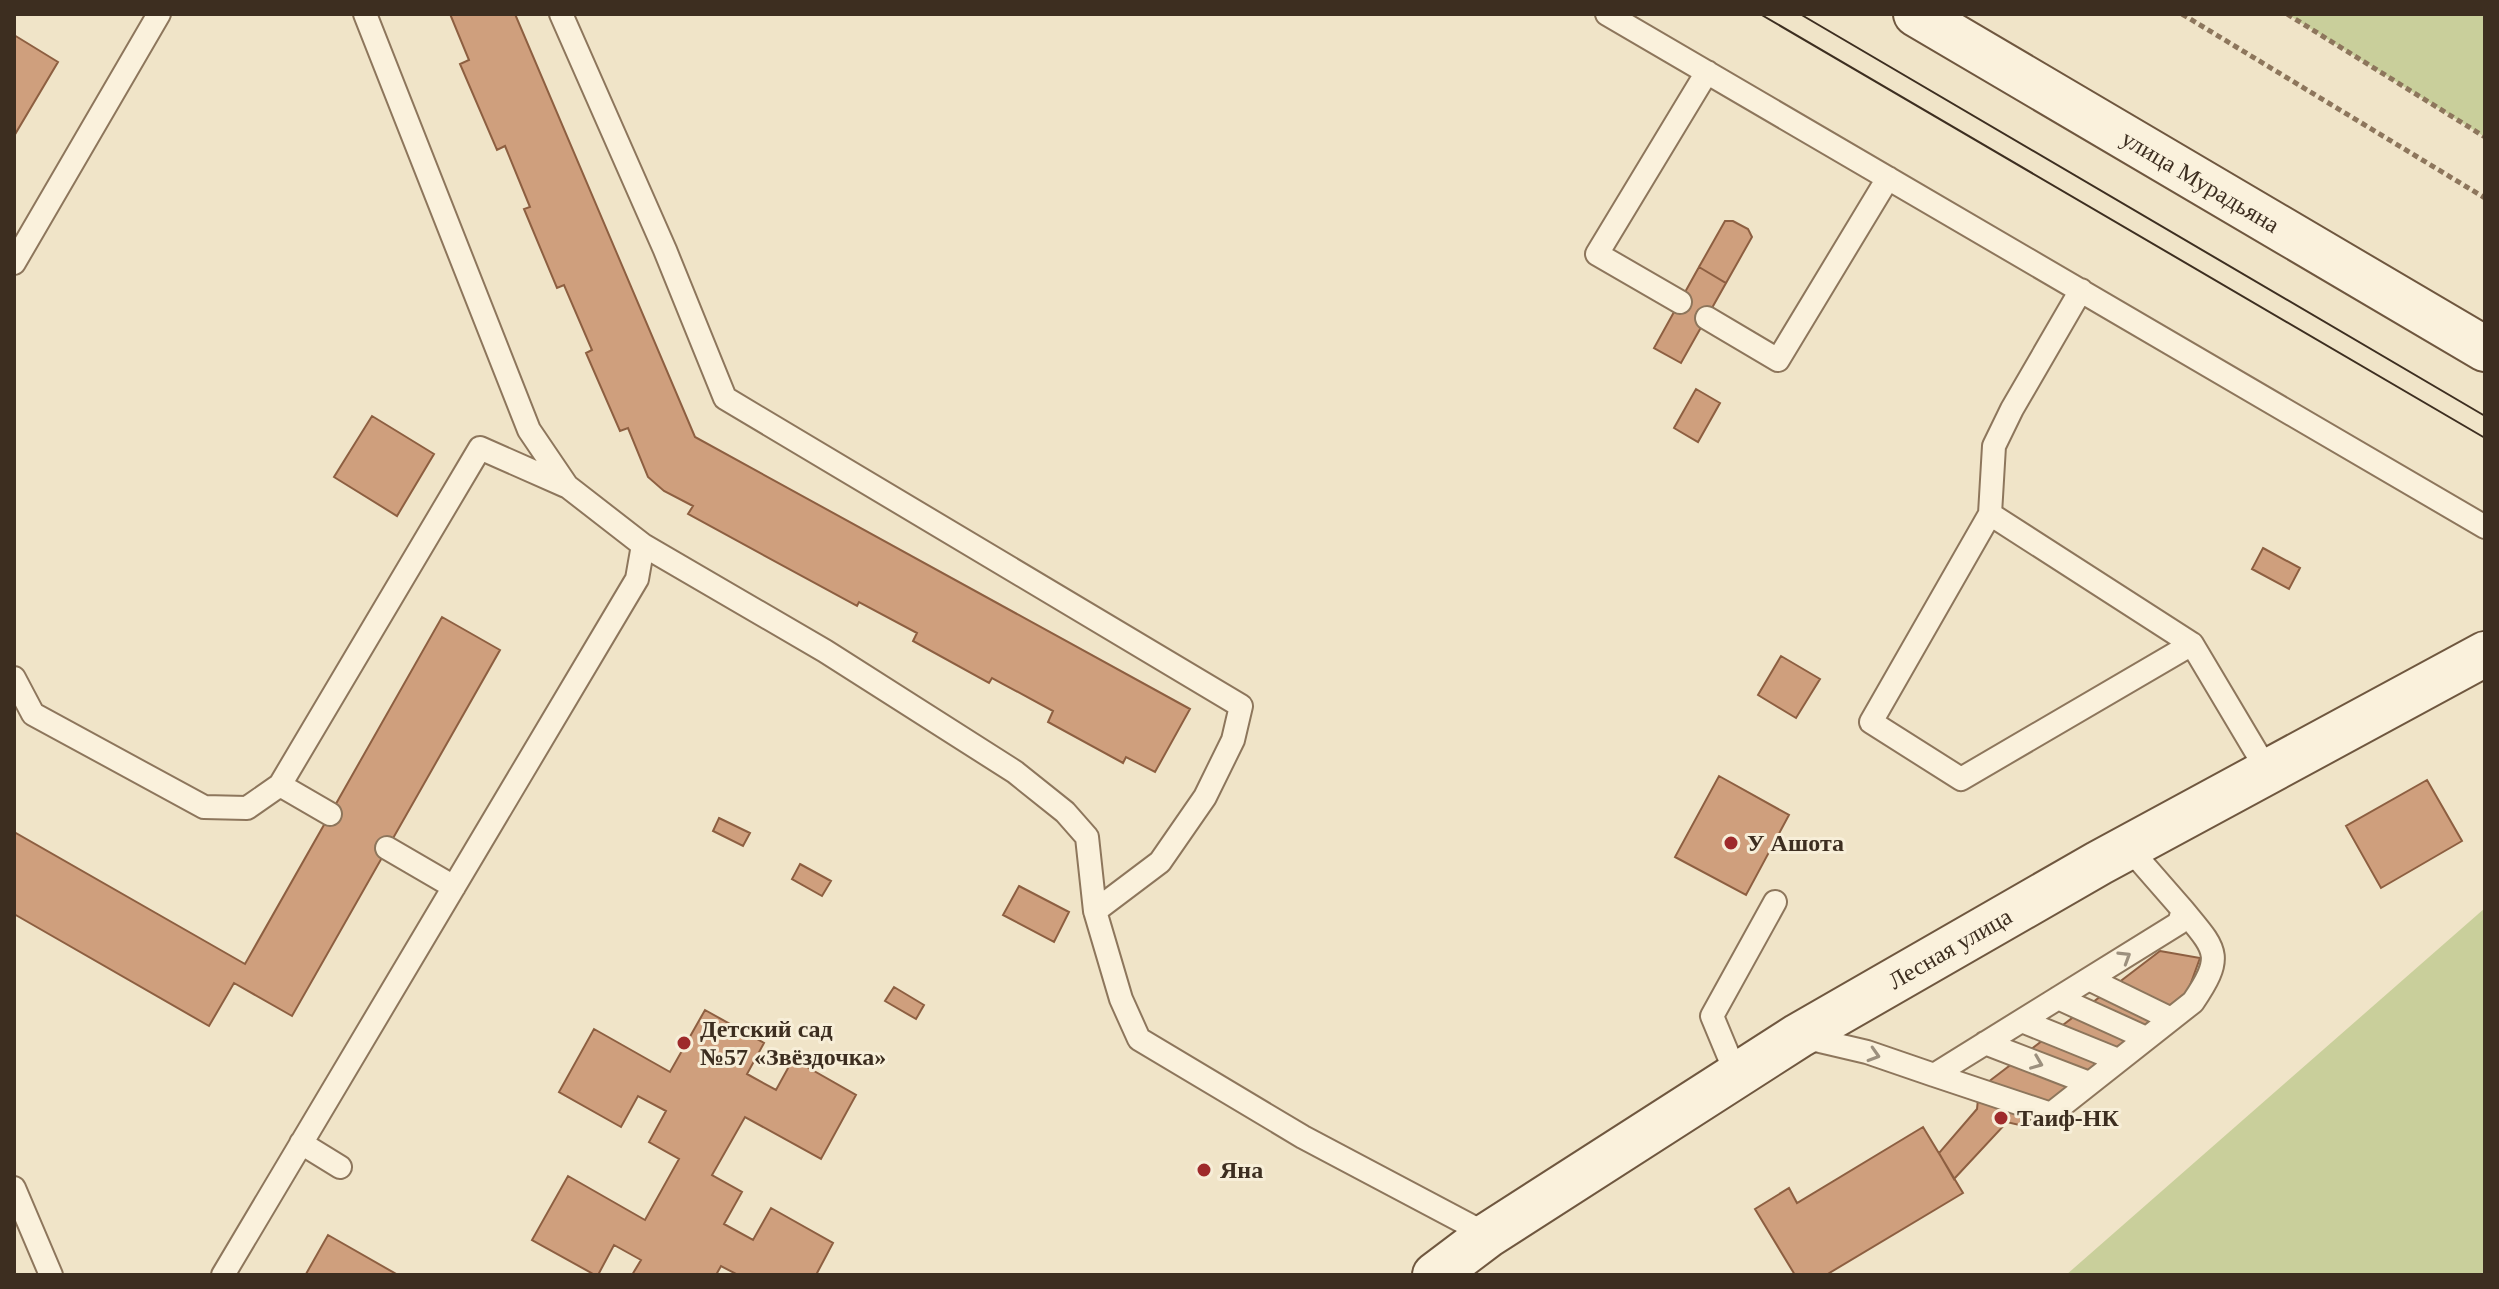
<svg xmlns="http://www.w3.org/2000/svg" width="2499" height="1289" font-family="Georgia,serif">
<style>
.green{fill:#c9cf9b}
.building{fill:#cf9f7d;stroke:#8d5f41;stroke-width:2}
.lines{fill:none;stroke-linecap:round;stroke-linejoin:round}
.lane-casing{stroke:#8d765c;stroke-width:26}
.secondary-casing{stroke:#6f573f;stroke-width:48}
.path{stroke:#8d765c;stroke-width:5;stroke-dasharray:6 4;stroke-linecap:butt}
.lane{stroke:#faf1dc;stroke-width:22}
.secondary{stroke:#faf1dc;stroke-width:44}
.tram{stroke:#3d2e20;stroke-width:2}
.oneway{stroke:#9c907e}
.poi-dot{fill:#9e2a2b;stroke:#f7eed8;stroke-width:3}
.labels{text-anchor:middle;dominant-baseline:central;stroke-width:6;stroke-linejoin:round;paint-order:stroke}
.street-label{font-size:24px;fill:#3d2e20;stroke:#f7eed8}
.poi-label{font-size:24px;font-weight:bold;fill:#3d2e20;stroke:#f7eed8;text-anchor:start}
</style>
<rect width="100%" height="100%" fill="#f0e4c8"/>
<!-- green -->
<path class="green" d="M2287,14H2485V137Z
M2485,908V1275H2066Z"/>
<!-- building -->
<path class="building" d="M450,14H515L695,437L1190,709L1155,772L1126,757L1123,763L1048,722L1053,711L992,678L989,683L913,641L917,633L859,602L857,606L688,514L693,506L664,491L648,477L628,428L620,431L586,353L592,350L564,285L557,288L524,209L530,207L505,146L497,150L460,64L469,60Z
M14,35L58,62L14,136Z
M1725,221H1733L1748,229L1752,237L1726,283L1699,267Z
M1699,267L1726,283L1681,363L1654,348Z
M1696,389L1720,403L1698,442L1674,428Z
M372,416L434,454L397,516L334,477Z
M2263,548L2300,568L2289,589L2252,569Z
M442,617L500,650L292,1016L234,983L209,1026L14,914V832L245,964Z
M1781,656L1820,679L1796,718L1758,695Z
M1719,776L1789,815L1746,895L1675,857Z
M2427,780L2462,841L2381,888L2346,826Z
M719,818L750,833L743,846L713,831Z
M800,864L831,881L822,896L792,879Z
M1019,886L1069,912L1054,942L1003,915Z
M2160,951L2200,958L2188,991L2019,1125L2007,1122L1954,1179L1939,1153L1977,1109L1979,1089Z
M894,987L924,1005L916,1019L885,1001Z
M705,1010L764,1043L747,1074L776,1090L793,1059L856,1095L821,1159L745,1117L712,1175L742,1192L724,1224L753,1240L771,1208L833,1243L816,1275H738L721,1266L716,1275H632L641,1260L614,1245L598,1275H595L532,1240L568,1176L645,1220L679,1159L649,1142L666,1111L638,1096L621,1127L559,1092L594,1029L670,1072Z
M1923,1127L1963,1193L1826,1275H1795L1755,1209L1789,1188L1797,1203Z
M328,1235L398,1275H308L306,1274Z"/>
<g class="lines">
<!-- lane casing -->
<g class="lane-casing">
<path id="lane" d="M365,14L529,430L567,486L643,545L825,651L1015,772L1065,812L1087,837L1095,911L1121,999L1139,1039L1303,1137L1488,1235
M561,14L665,250L725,398L1241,706L1233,740L1205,797L1160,862L1095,911
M1607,14L2485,527
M14,263L159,14
M1680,302L1597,254L1707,72
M1707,318L1778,360L1888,178
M1990,514L1994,446L2012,409L2081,290
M2192,644L1961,779L1871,722L1990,514L2192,644L2267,770
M14,678L33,714L204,807L247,808L280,785L480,448L566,486
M280,785L330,814
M387,848L454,887
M2089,979L2171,1019
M2058,998L2146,1038
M2022,1021L2118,1060
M1803,1037L1867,1052L1934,1075L2179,923L2183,910L2128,847
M1985,1043L2089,1083
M1934,1075L2051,1114L2193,1002C2225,955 2216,950 2183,910
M1737,1076L1712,1016L1775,902
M301,1143L340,1167
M14,1188L51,1275
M223,1275L637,579L643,545"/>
</g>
<!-- secondary casing -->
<g class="secondary-casing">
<g id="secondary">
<path id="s1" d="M1916,14L2485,349"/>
<path id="s2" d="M1435,1275L1488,1235L1798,1036L2099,863L2485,654"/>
</g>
</g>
<!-- path -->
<path class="path" d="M2182,14L2485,198
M2287,14L2485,137"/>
<!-- lane -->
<use href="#lane" class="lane"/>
<!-- secondary -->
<use href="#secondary" class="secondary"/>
<!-- tram -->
<path class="tram" d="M1760,14L2485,438
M1800,14L2485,416"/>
</g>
<!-- one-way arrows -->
<defs><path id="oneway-chevron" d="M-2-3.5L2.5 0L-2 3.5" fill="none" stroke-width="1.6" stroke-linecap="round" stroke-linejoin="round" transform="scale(2)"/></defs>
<g class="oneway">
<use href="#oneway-chevron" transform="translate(2125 957) rotate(-32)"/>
<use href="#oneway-chevron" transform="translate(1874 1055) rotate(17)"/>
<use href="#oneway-chevron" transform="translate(2037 1063) rotate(22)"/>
</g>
<!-- markers -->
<g class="poi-dot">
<circle cx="1731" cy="843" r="8"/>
<circle cx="684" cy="1043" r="8"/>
<circle cx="2001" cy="1118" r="8"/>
<circle cx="1204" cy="1170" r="8"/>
</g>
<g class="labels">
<!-- street labels -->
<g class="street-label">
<text stroke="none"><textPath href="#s1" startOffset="330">улица Мурадьяна</textPath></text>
<text stroke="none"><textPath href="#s2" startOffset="610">Лесная улица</textPath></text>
</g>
<!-- poi labels -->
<g class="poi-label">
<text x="1747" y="843">У Ашота</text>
<text x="700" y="1029">Детский сад<tspan x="700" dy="28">№57 «Звёздочка»</tspan></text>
<text x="2017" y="1118">Таиф-НК</text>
<text x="1220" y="1170">Яна</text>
</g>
</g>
<!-- border -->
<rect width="2499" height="1289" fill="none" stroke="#3d2e20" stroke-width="32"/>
</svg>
